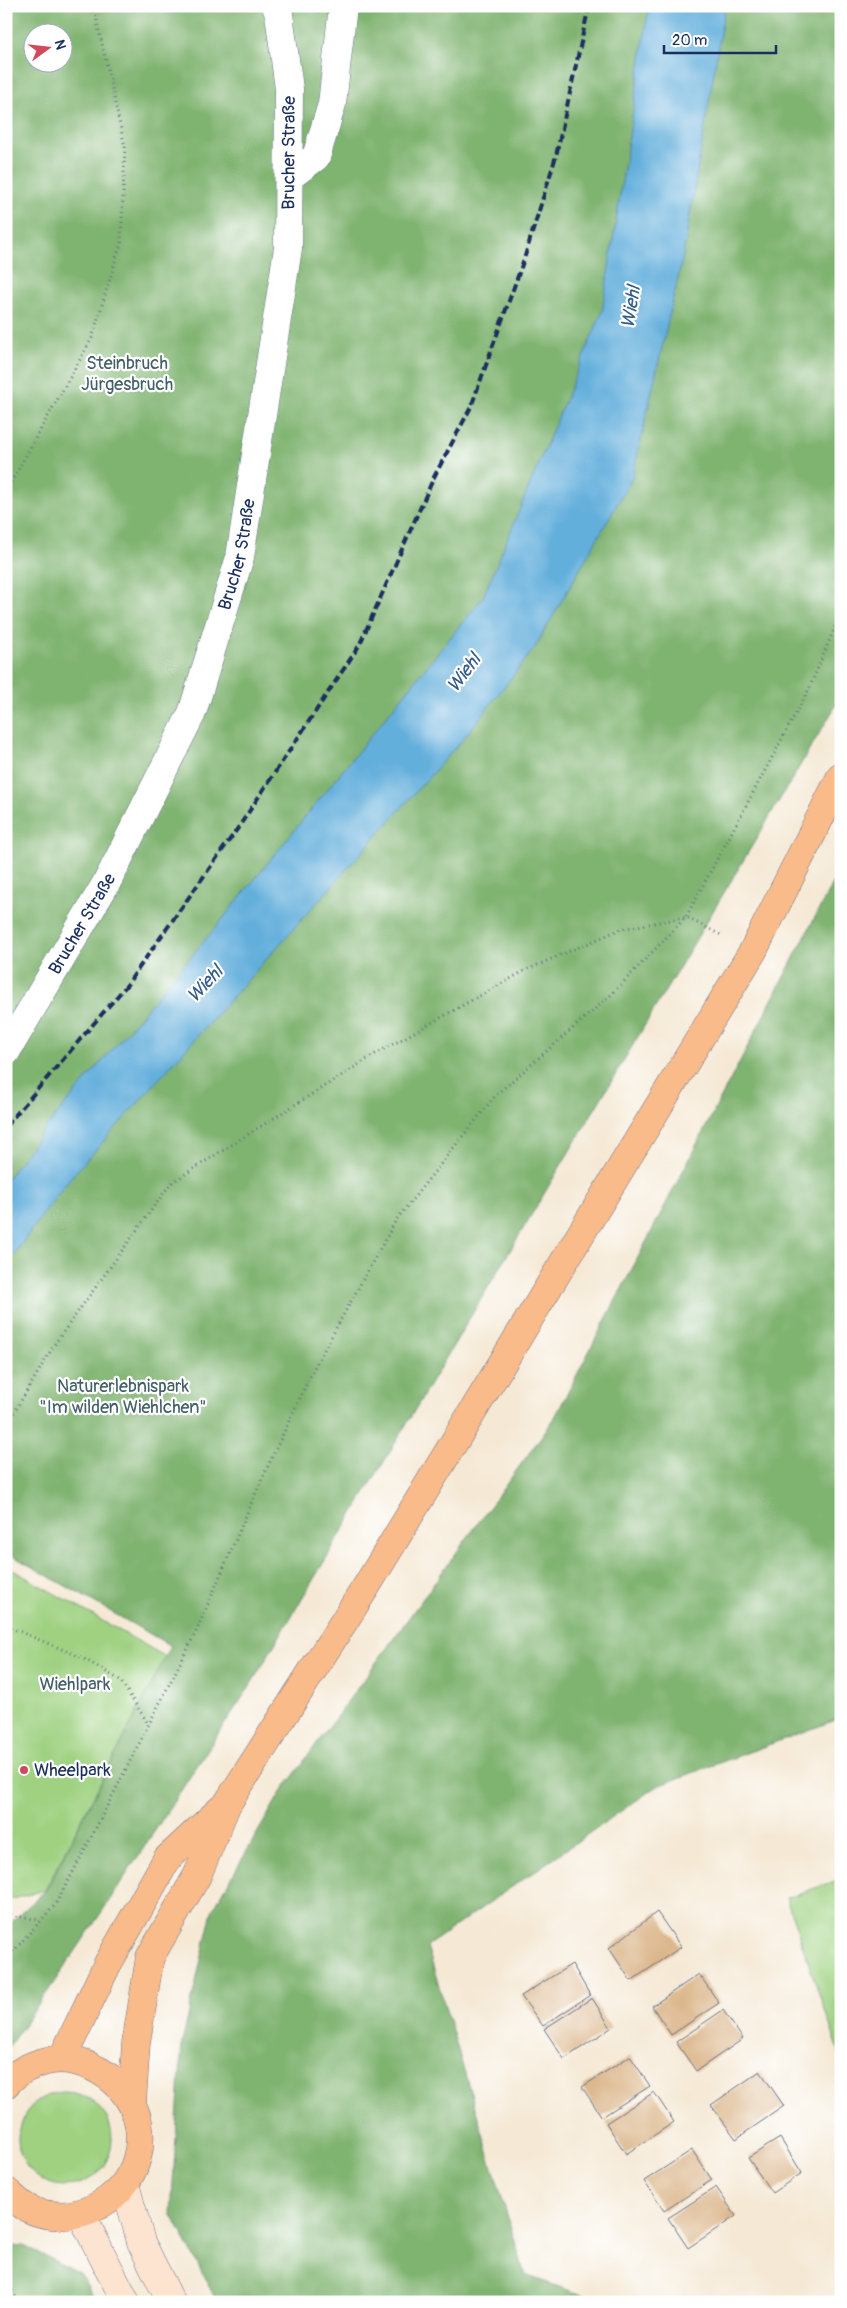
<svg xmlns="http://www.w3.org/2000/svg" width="847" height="2308" font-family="Pangolin,sans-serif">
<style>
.green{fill:#9fd181;stroke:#5d8070}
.forest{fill:#7fb36f;stroke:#4d7166;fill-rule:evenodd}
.water{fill:#63afdc;stroke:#3f6f9d}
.building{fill:#dcb78c}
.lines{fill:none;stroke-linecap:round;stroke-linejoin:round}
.street-casing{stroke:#677088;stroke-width:29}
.secondary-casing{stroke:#677088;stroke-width:29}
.primary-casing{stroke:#677088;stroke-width:29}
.path{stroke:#677088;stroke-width:3;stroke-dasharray:1 4;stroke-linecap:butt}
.street{stroke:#fff;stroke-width:28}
.secondary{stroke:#fde4d1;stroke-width:28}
.primary{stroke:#fabb8b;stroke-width:28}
.rail{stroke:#1b2f5e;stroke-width:4;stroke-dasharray:8 4;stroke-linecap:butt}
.poi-dot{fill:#d1495b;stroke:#fff;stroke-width:2}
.labels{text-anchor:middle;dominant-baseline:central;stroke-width:4.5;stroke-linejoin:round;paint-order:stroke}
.street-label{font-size:18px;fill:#1b2f5e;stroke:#fff}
.park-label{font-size:18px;fill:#436068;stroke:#fff}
.poi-label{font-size:18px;fill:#1b2f5e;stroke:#fff;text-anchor:start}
.water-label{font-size:19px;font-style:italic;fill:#345c8a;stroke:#fff}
</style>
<rect width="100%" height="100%" fill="#fff"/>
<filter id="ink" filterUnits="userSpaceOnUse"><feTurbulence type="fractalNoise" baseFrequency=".02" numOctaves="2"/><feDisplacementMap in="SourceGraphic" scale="10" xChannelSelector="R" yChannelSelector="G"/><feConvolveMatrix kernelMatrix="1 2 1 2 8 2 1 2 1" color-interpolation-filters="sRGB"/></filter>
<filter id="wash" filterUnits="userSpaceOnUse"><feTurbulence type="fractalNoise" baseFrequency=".0096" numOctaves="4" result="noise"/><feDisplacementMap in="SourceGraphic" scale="20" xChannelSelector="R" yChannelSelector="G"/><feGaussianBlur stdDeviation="1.12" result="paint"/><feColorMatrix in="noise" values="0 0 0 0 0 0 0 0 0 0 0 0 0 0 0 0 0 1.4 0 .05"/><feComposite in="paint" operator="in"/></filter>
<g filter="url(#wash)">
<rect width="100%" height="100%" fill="#f5e9d5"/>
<!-- green -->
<path class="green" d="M6,1566L166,1657L45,1890L6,1901Z
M841,1879V2057L786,1898Z
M18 2139a47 47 0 1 1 94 0a47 47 0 1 1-94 0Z"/>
<!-- forest -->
<path class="forest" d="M6,6H841V697L248,1689C167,1809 92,1933 6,2050V1927L46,1890L171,1646L6,1552ZM32,32H62V62H32Z
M841,867V1718L657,1786L427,1946L525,2275L603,2302H217L171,2213L182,2043L212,1911L280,1794L554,1419Z
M22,2245L81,2274L96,2302H6V2248Z"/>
<!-- water -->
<path class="water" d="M649,6H725L683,256L632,478L534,649L463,739L66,1183L6,1265V1180L42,1132L216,927L483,597L602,312Z"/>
<g id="blocks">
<!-- building -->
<path class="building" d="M657,1912L681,1947L631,1981L609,1948Z
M572,1964L590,1995L543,2026L521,1996Z
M699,1974L719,2003L671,2035L652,2006Z
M592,1998L611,2028L564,2059L544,2029Z
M723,2010L743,2039L696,2071L676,2042Z
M630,2056L650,2086L602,2117L582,2087Z
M760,2071L784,2106L736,2139L711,2105Z
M654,2092L674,2122L626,2154L606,2123Z
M780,2138L802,2173L772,2193L748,2158Z
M692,2150L712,2180L664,2211L644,2181Z
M716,2187L736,2216L688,2248L668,2218Z"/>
</g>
</g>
<g filter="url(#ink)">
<use href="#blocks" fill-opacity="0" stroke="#677088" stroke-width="1"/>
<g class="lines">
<!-- street casing -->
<g class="street-casing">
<g id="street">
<path d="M289,177L316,157L332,104L343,6"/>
<path id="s1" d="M6,1052L108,880L192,713L240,557L288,248L289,89L279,14L276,6"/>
</g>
</g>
<!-- secondary casing -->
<g class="secondary-casing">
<path id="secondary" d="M125,2184L141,2242L171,2302
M81,2214L126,2302"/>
</g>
<!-- primary casing -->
<g class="primary-casing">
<path id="primary" d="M62,2059L107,1965L167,1859L220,1810
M6,2084C19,2068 48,2057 68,2060C115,2067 150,2109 137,2158C125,2204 69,2229 27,2208C20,2204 13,2197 6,2191
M132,2103L136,2043L150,1957L197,1876L227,1804L366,1587L753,951L841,776"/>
</g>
<!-- path -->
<path class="path" d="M6,491L92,338L121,242L125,147L97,22V6
M6,1426L56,1342L171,1183L377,1053L526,970L621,929L686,917L723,936
M6,1626L81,1657L120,1680L149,1725
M6,1914L39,1920
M6,1959L55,1905L80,1859L196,1632L260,1483L314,1368L396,1220L495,1096L610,996L686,917L809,689L841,613
M6,2294L10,2293L24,2302"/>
<!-- street -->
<use href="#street" class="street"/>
<!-- secondary -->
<use href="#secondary" class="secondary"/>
<!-- primary -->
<use href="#primary" class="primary"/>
<!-- rail -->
<path class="rail" d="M6,1126L126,986L238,828L359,646L434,477L471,407L524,259L556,156L589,6"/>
</g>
</g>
<!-- markers -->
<circle class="poi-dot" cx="24" cy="1770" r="5"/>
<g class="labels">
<!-- street labels -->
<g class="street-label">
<text stroke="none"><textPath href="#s1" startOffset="958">Brucher Straße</textPath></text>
<text stroke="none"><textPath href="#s1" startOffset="552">Brucher Straße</textPath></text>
<text stroke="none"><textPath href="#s1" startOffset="149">Brucher Straße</textPath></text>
</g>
<!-- park labels -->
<g class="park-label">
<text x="127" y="363">Steinbruch<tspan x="127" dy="21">Jürgesbruch</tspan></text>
<text x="123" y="1386">Naturerlebnispark<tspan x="123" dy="21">"Im wilden Wiehlchen"</tspan></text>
<text x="75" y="1684">Wiehlpark</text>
</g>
<!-- poi labels -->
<g class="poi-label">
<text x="34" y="1770">Wheelpark</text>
</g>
<!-- water labels -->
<g class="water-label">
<text transform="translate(631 307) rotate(-81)">Wiehl</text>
<text transform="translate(464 673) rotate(-53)">Wiehl</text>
<text transform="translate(205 984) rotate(-47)">Wiehl</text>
</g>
</g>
<!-- margin -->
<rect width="847" height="2308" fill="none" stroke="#fff" stroke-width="25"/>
<!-- north arrow -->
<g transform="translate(48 48) rotate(75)"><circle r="24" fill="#ffffff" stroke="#a4acbf"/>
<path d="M0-4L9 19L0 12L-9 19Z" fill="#d1495b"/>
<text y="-8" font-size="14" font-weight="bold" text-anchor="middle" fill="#1b2f5e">N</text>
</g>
<!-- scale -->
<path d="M664 45v8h112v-8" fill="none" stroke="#1b2f5e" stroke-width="2.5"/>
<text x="672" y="45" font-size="15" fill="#1b2f5e" stroke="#ffffff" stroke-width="4" paint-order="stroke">20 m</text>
</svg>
